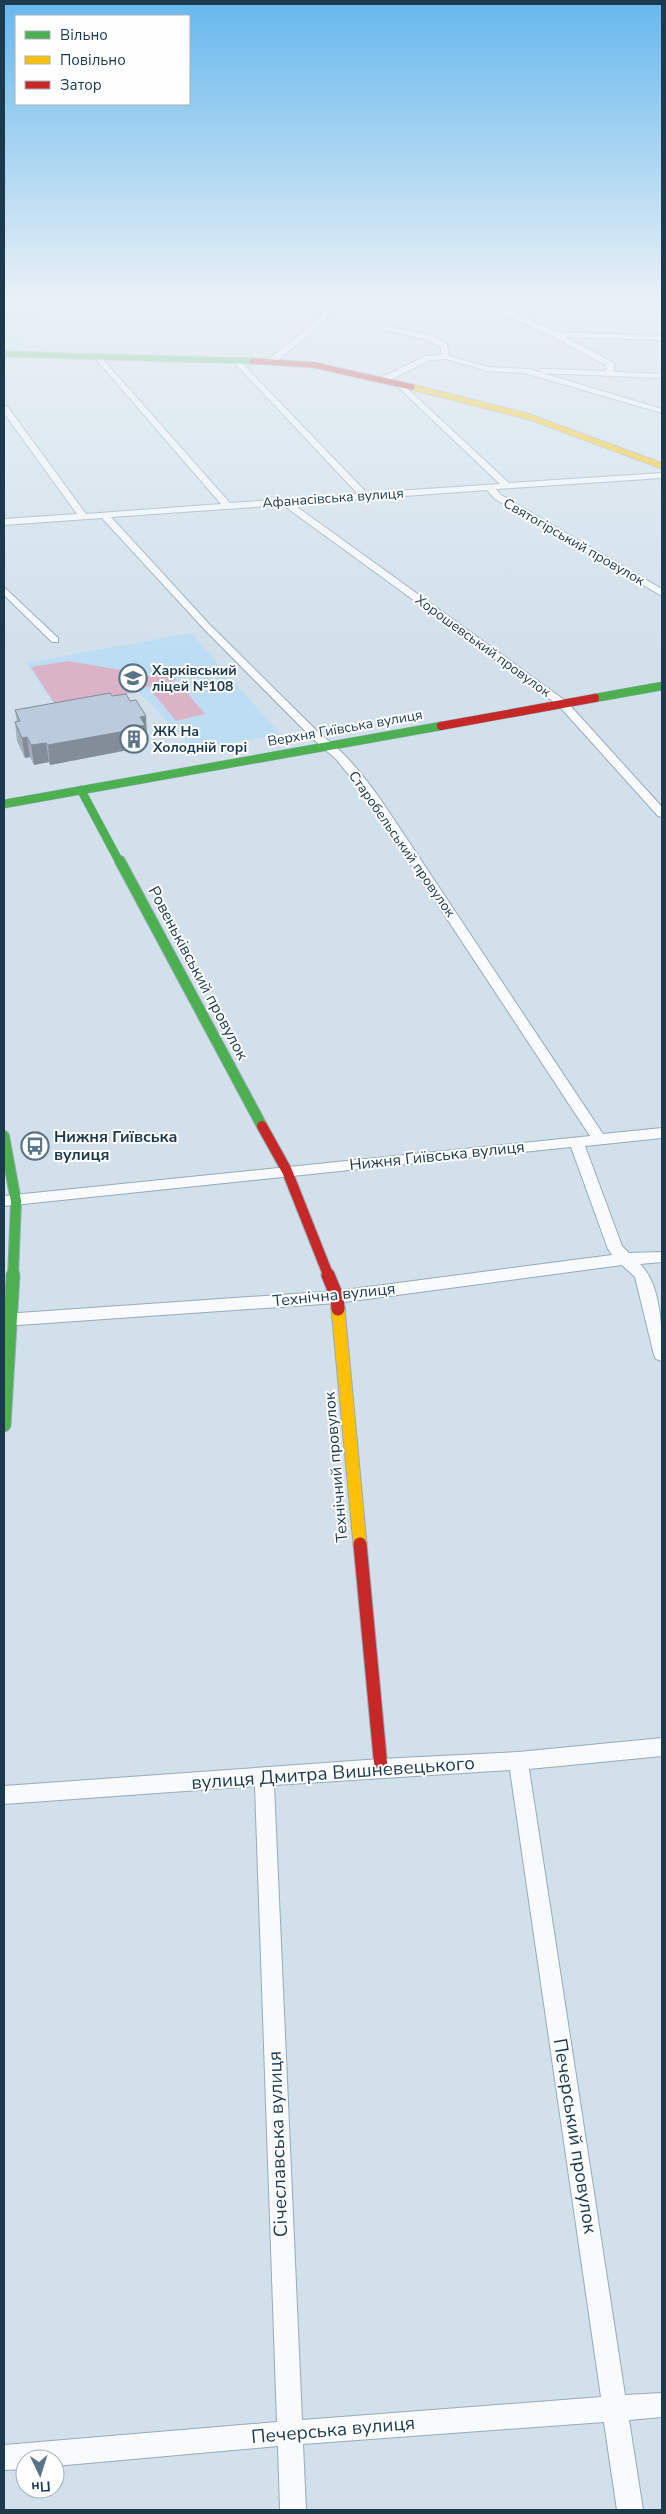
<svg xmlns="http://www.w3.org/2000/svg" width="666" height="2514" font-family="'Nunito Sans',sans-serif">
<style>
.built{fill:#bdddf4}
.green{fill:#dab3c7}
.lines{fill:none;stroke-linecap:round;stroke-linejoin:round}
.street-casing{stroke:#96abb9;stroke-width:2}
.fast-far3-casing{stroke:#96abb9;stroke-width:7}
.fast-far2-casing{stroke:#96abb9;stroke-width:9}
.fast-far1-casing{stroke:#96abb9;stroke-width:12}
.fast-casing{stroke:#96abb9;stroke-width:15}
.slow-far1-casing{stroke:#96abb9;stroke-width:7}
.slow-casing{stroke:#96abb9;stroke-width:15}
.jam-far3-casing{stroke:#96abb9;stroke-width:7}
.jam-far2-casing{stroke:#96abb9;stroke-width:9}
.jam-far1-casing{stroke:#96abb9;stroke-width:12}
.jam-casing{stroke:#96abb9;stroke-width:15}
.street{fill:#f8fafc;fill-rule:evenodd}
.fast-far3{stroke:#4caf50;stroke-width:5.5}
.fast-far2{stroke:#4caf50;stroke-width:8}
.fast-far1{stroke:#4caf50;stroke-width:10}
.fast{stroke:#4caf50;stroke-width:13}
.slow-far1{stroke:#ffc107;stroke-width:5.5}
.slow{stroke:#ffc107;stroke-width:13}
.jam-far3{stroke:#c62828;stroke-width:5.5}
.jam-far2{stroke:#c62828;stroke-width:8}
.jam-far1{stroke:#c62828;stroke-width:10}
.jam{stroke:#c62828;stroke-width:13}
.wall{fill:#a1aebd}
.shaded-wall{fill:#838d9a}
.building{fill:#bbcadc;stroke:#838d9a}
.labels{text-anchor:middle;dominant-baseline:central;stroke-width:4;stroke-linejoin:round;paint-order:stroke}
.far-street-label{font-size:14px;fill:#1b3a4e;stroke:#fefefe}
.far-poi-label{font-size:14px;font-weight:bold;fill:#1b3a4e;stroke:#fefefe;text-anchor:start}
.street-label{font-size:16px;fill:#1b3a4e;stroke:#fefefe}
.poi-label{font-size:16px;font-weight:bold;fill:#1b3a4e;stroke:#fefefe;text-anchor:start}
.near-street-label{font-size:19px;fill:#1b3a4e;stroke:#fefefe}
</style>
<rect width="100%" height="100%" fill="#d1e0eb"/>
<!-- built -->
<path class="built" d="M4,307L44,308L23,349H4Z
M191,633L280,734L194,750L139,692L55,706L26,663Z"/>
<!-- green -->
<path class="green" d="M19,299H63L61,306L18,304Z
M68,661L121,670L133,693L56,706L31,667Z
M169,671L177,680L139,689L131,680Z
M178,682L205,714L176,721L149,688Z"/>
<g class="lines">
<!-- street casing -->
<g class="street-casing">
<path id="street" d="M330,299H337L332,308L454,299H494L489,301L556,332L662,336V340L565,337L614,363V372L662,374V378L540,373V369H543L606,371L607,366L552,336L488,307L481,302L358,309L329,313L324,321L275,363H269V359L319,319Z
M624,299H634L662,310V314Z
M385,326L431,335L447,344L449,356L488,367L529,369L662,409V413L525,373L488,371L446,359L430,360L386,382H380V378L426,356L442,355L441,347L426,339L382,330Z
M98,354L230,503L358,494L234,362V358H237L367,493L500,484L397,386L396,384L400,382L509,483L662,473V478L496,489L501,495L662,589V596L495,499L487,490L293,504L567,702L662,807V817L658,816L559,706L283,505L111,517L210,625L320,734C344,751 363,775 381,800L603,1134L662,1128V1138L585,1146L622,1246L629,1253L662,1252V1262L640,1264C662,1285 662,1332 662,1361L656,1359L654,1355L635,1277L622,1265L337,1303L4,1326V1314L337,1291L612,1255L608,1249L571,1147L4,1206V1196L590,1136L370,802L337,760L312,738L204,629L102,518L4,525V519L77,514L4,413V406H7L86,514L221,504L95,358V354Z
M4,587L58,638V642H52L4,595Z
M662,1738V1756L529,1769L625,2395L662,2393V2417L629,2420L643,2510H617L604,2422L303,2444L306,2510H280L278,2446L55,2466V2459H25V2469L4,2470V2445L277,2422L255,1786L4,1804V1786L381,1759L518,1752ZM510,1770L601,2397L302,2420L274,1785Z"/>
</g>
<!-- fast-far3 casing -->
<g class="fast-far3-casing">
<path id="fast-far3" d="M4,354L252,361"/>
</g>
<!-- fast-far2 casing -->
<g class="fast-far2-casing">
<path id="fast-far2" d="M595,698L662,686
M81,790L120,863
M4,804L441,726"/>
</g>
<!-- fast-far1 casing -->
<g class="fast-far1-casing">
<path id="fast-far1" d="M120,861L262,1126
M4,1136L16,1201L13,1277"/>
</g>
<!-- fast casing -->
<g class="fast-casing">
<path id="fast" d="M4,1425L13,1275"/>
</g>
<!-- slow-far1 casing -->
<g class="slow-far1-casing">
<path id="slow-far1" d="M412,387L530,417L662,466"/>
</g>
<!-- slow casing -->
<g class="slow-casing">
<path id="slow" d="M338,1309L360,1544"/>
</g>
<!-- jam-far3 casing -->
<g class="jam-far3-casing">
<path id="jam-far3" d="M252,361L314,365L412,387"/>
</g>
<!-- jam-far2 casing -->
<g class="jam-far2-casing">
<path id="jam-far2" d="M441,726L595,698"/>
</g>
<!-- jam-far1 casing -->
<g class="jam-far1-casing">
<path id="jam-far1" d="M262,1126L287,1171L329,1277"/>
</g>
<!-- jam casing -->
<g class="jam-casing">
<path id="jam" d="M328,1275L337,1297L338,1309
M360,1544L381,1768"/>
</g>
<!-- street -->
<use href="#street" class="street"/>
<!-- fast-far3 -->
<use href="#fast-far3" class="fast-far3"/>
<!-- fast-far2 -->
<use href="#fast-far2" class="fast-far2"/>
<!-- fast-far1 -->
<use href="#fast-far1" class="fast-far1"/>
<!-- fast -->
<use href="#fast" class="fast"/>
<!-- slow-far1 -->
<use href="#slow-far1" class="slow-far1"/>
<!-- slow -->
<use href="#slow" class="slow"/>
<!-- jam-far3 -->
<use href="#jam-far3" class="jam-far3"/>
<!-- jam-far2 -->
<use href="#jam-far2" class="jam-far2"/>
<!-- jam-far1 -->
<use href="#jam-far1" class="jam-far1"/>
<!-- jam -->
<use href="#jam" class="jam"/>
</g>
<!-- wall -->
<path class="wall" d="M112,696L147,736H146V744L133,747V749L50,765L49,762L34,765L30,757L25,758L17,741L15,722H17L15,710Z"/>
<!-- shaded-wall -->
<path class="shaded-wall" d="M146,716L147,736H146V744L133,747V749L50,765L48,745L140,717Z
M27,737L30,757L25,758L22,738Z
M46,743L49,762L34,765L31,745Z"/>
<!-- building -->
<path class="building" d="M110,693L112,696L126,694L130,701L136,700L146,716L140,717L145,725L130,728L131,730L48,745L46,743L31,745L27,737L22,738L15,722L20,721L15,710Z"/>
<!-- sky -->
<linearGradient id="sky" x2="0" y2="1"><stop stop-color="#66b8ee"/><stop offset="0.46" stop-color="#eaf1f6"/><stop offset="1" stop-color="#eaf1f6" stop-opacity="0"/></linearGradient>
<rect width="666" height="651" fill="url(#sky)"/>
<!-- icons -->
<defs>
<g id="school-ring" transform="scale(1.4375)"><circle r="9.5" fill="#fefefe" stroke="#5b7485" stroke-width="1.5"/><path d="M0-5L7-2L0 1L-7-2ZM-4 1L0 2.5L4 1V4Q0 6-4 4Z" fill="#5b7485"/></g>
<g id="building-ring" transform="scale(1.4375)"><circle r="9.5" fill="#fefefe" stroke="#5b7485" stroke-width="1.5"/><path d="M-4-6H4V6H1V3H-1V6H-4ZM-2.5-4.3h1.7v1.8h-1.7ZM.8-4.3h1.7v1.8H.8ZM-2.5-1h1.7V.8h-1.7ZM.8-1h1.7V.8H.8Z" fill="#5b7485"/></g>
<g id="bus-ring" transform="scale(1.4375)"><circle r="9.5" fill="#fefefe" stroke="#5b7485" stroke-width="1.5"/><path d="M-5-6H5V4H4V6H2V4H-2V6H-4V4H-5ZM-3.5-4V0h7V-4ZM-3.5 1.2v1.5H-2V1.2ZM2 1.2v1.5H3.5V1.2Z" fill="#5b7485"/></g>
</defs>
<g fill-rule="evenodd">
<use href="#school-ring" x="133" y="678"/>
<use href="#building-ring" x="134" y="739"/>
<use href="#bus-ring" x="35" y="1146"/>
</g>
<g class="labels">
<!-- far-street labels -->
<g class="far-street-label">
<text transform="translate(333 498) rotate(-4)">Афанасівська вулиця</text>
<text transform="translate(574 542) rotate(30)">Святогірський провулок</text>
<text transform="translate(483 646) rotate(36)">Хорошевський провулок</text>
<text transform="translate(345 728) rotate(-10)">Верхня Гиївська вулиця</text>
<text transform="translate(402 844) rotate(55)">Старобельський провулок</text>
</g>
<!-- far-poi labels -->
<g class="far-poi-label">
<text x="152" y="670">Харківський<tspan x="152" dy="16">ліцей №108</tspan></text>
<text x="153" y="731">ЖК На<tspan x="153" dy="16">Холодній горі</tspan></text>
</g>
<!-- street labels -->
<g class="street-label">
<text transform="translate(198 973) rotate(62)">Ровеньківський провулок</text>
<text transform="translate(437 1156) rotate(-6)">Нижня Гиївська вулиця</text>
<text transform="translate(334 1295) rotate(-6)">Технічна вулиця</text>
<text transform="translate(336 1467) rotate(-95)">Технічний провулок</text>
</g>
<!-- poi labels -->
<g class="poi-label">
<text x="54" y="1137">Нижня Гиївська<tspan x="54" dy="18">вулиця</tspan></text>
</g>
<!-- near-street labels -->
<g class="near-street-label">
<text transform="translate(333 1773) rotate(-4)">вулиця Дмитра Вишневецького</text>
<text transform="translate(575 2136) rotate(81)">Печерський провулок</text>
<text transform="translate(278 2144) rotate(-92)">Січеславська вулиця</text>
<text transform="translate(333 2430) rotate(-5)">Печерська вулиця</text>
</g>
</g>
<!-- border -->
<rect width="666" height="2514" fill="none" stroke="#1b3a4e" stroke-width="10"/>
<!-- legend -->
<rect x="15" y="15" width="175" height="90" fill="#fefefe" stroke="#a3b0b8"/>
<rect x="25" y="31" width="25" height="8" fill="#4caf50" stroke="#a3b0b8"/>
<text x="60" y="40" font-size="15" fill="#1b3a4e">Вільно</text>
<rect x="25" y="56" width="25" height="8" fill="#ffc107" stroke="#a3b0b8"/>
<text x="60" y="65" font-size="15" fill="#1b3a4e">Повільно</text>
<rect x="25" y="81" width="25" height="8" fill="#c62828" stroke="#a3b0b8"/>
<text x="60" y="90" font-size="15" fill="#1b3a4e">Затор</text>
<!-- north arrow -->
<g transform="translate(40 2474) rotate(176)"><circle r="24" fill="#fefefe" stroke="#a3b0b8"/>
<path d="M0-4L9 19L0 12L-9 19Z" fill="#5b7485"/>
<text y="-8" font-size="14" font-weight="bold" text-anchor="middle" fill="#1b3a4e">Пн</text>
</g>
</svg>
